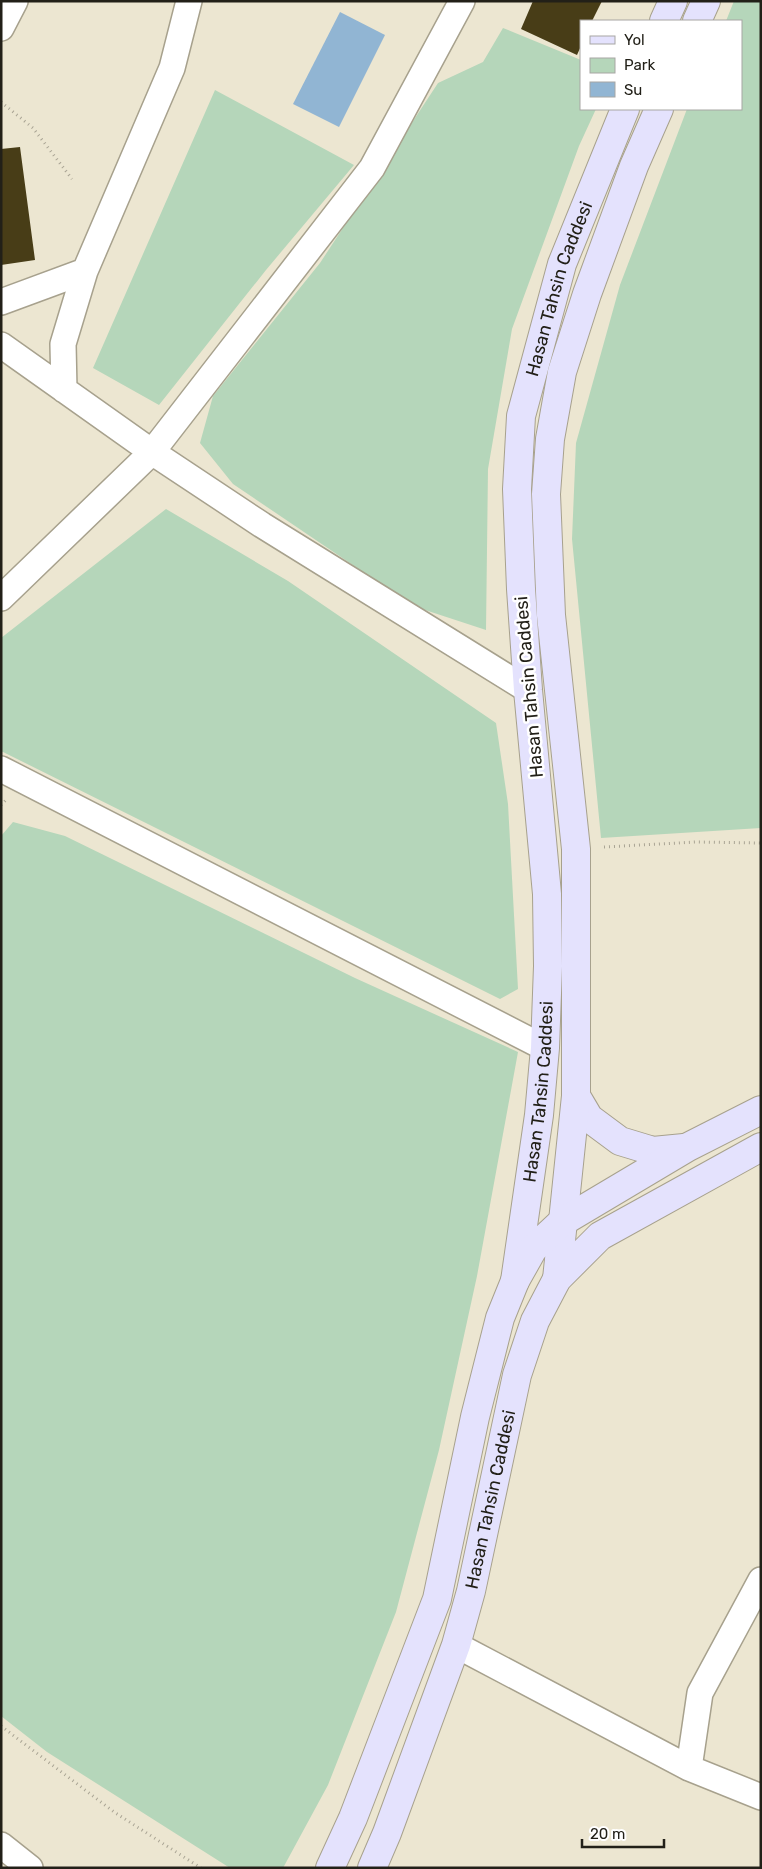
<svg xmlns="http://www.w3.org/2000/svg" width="762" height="1869" font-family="Rubik,sans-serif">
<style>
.green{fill:#b5d6ba}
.water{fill:#91b5d3}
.building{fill:#483d17}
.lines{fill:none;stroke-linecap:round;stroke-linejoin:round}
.street-casing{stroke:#a7a18d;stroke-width:28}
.secondary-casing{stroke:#a7a18d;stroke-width:30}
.path{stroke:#a9a494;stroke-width:3;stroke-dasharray:1 4;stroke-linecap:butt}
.street{stroke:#fff;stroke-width:25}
.secondary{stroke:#e4e2fd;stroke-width:28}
.labels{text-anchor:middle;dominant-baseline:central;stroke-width:5;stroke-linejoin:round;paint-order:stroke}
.street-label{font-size:18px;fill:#222018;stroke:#fff}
</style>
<rect width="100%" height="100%" fill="#ece6d1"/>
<!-- green -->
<path class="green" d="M734,1H761V828L601,838L572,539L576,443L620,285L687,109H741V21H726Z
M503,28L581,60V109H596L579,146L512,329L488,469L486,630L422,609L372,578L233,484L200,443L213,396L320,263L438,83L483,62Z
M215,90L354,165L266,270L159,405L93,368Z
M166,509L288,581L496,723L508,804L518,989L500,999L1,751V638Z
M13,822L65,836L355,978L518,1052L477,1276L439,1450L396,1612L328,1785L283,1868H230L47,1752L1,1716V836Z"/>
<!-- water -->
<path class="water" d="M340,12L385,35L339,127L293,104Z"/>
<!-- building -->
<path class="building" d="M533,1H602L592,21H581V46L577,55L521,29Z
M20,147L35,260L1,265V149Z"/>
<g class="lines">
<!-- street casing -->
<g class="street-casing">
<path id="street" d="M1,28L15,1
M1,302L85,271
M1,345L152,452L262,525L528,690
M64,390L63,344L85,271L172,68L189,1
M1,598L152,452L372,168L462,1
M1,769L545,1048
M456,1645L689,1768L761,1797
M689,1768L700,1693L761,1580
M1,1845L30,1868"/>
</g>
<!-- secondary casing -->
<g class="secondary-casing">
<g id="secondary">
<path d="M664,21L673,1"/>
<path d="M697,21L706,1"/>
<path d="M576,1096L589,1118L620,1141L653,1151L684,1148"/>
<path d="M557,1279L576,1096V849L551,615L546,494L550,439L562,372L587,294L634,166L659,109"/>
<path id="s1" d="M515,1281L539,1115L545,1048L548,966L547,894L528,690L521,589L517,489L521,416L562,264L625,109"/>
<path d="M330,1868L353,1818L437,1599L475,1417L500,1318L515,1281L533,1249L562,1222L688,1147L761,1110"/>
<path id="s2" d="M372,1868L387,1833L456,1645L471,1591L517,1375L535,1321L557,1279L600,1236L761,1147"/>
</g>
</g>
<!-- path -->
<path class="path" d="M1,102L33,128L72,179
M1,805L6,800
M604,847L696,842L761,843
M1,1726L114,1812L201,1868"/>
<!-- street -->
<use href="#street" class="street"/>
<!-- secondary -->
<use href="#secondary" class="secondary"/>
</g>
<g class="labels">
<!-- street labels -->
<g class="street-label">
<text stroke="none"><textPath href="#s1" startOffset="1001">Hasan Tahsin Caddesi</textPath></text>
<text transform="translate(529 687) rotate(-95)">Hasan Tahsin Caddesi</text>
<text stroke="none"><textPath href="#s1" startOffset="191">Hasan Tahsin Caddesi</textPath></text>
<text stroke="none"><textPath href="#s2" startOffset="388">Hasan Tahsin Caddesi</textPath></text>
</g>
</g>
<!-- border -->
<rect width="762" height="1869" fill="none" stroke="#222018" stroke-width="5"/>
<!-- legend -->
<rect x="580" y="20" width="162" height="90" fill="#ffffff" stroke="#a7a6a3"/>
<rect x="590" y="36" width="25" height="8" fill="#e4e2fd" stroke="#a7a6a3"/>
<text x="624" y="45" font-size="15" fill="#222018">Yol</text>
<rect x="590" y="58" width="25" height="15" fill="#b5d6ba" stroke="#a7a6a3"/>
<text x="624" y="70" font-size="15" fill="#222018">Park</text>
<rect x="590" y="82" width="25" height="15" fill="#91b5d3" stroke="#a7a6a3"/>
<text x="624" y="95" font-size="15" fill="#222018">Su</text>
<!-- scale -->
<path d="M582 1839v8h82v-8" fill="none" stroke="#222018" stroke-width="2.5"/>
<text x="590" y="1839" font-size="15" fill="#222018" stroke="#ffffff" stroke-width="4" paint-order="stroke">20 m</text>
</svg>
